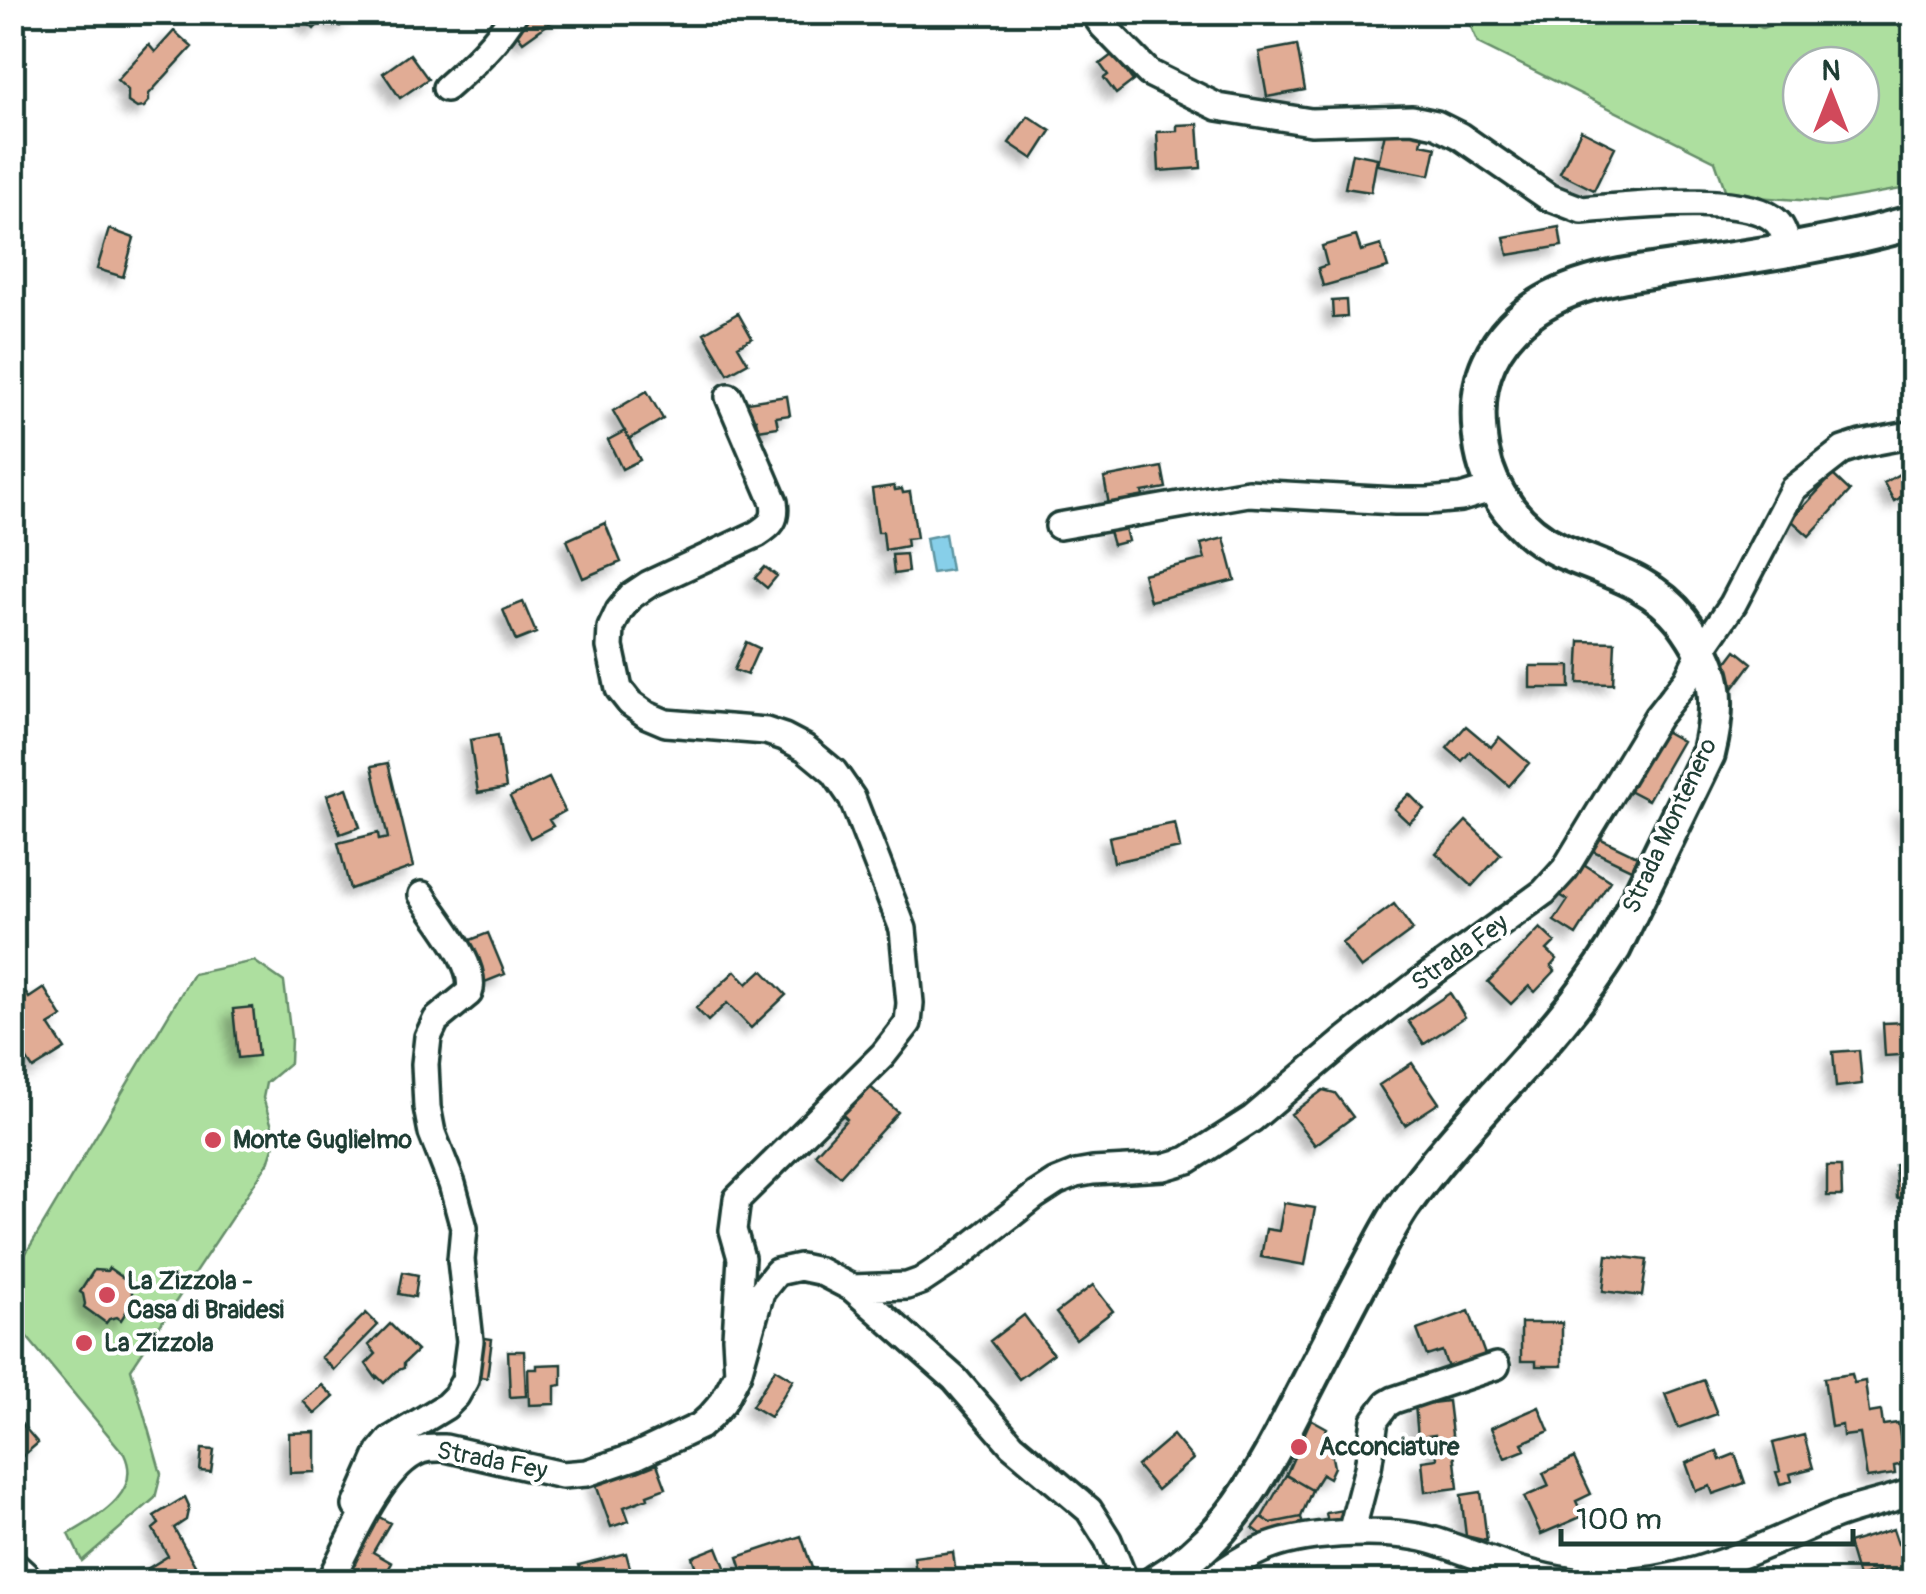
<svg xmlns="http://www.w3.org/2000/svg" width="1926" height="1594" font-family="Pangolin,sans-serif">
<style>
.green{fill:#addf9f;stroke:#668e6a;stroke-width:2.5;fill-rule:evenodd}
.water{fill:#87cfe9;stroke:#5d95a1;stroke-width:2.5}
.building{fill:#e1ac95;stroke:#1f3d34;stroke-width:2.5;filter:url(#shadow)}
.lines{fill:none;stroke-linecap:round;stroke-linejoin:round}
.minor-casing{stroke:#1f3d34;stroke-width:32}
.major-casing{stroke:#1f3d34;stroke-width:40}
.minor{stroke:#fff;stroke-width:25}
.major{stroke:#fff;stroke-width:32}
.poi-dot{fill:#d1495b;stroke:#fff;stroke-width:4}
.labels{text-anchor:middle;dominant-baseline:central;stroke-width:8;stroke-linejoin:round;paint-order:stroke}
.street-label{font-size:25px;fill:#1f3d34;stroke:#fff}
.poi-label{font-size:25px;font-weight:bold;fill:#1f3d34;stroke:#fff;text-anchor:start}
</style>
<defs>
<filter id="shadow"><feDropShadow dx="-8" dy="8" stdDeviation="5" flood-color="#0004"/></filter>
</defs>
<rect width="100%" height="100%" fill="#fff"/>
<filter id="ink" filterUnits="userSpaceOnUse"><feTurbulence type="fractalNoise" baseFrequency=".01" numOctaves="2"/><feDisplacementMap in="SourceGraphic" scale="20" xChannelSelector="R" yChannelSelector="G"/><feConvolveMatrix kernelMatrix="1 2 1 2 8 2 1 2 1" color-interpolation-filters="sRGB"/></filter>
<g filter="url(#ink)">
<!-- green -->
<path class="green" d="M1465,13H1731L1762,28L1812,13H1913V187L1827,202L1727,195L1715,161L1478,43ZM1801,65H1861V125H1801Z
M254,961L284,982L291,1038L290,1063L266,1083L263,1098L276,1139L268,1163L131,1369L161,1474L155,1498L82,1561L69,1534C97,1517 143,1493 124,1454L13,1320L14,1273L193,974Z"/>
<!-- water -->
<path class="water" d="M945,534L951,570L932,573L926,538Z"/>
<!-- building -->
<path class="building" d="M308,12H353L340,26L327,15L314,29L302,18Z
M529,12H559L561,15L523,42L514,30L518,20Z
M174,31L192,47L149,94V101L144,107L137,108L128,102V90L117,80L149,45L155,52Z
M1297,45L1305,90L1267,97L1259,52Z
M410,54L428,79L400,98L383,73Z
M1113,54L1133,81L1116,94L1104,78L1108,75L1100,64Z
M1028,116L1051,131L1033,159L1009,143Z
M1387,123L1424,130L1421,144L1436,147L1430,175L1378,165Z
M1198,124L1201,168L1159,171L1157,132L1177,131V125Z
M1581,130L1615,147L1594,190L1560,173Z
M1352,153L1377,158L1371,192L1345,188Z
M1559,227L1562,246L1508,255L1504,237Z
M109,229L134,238L123,277L97,269Z
M1356,236L1361,251L1381,245L1388,268L1323,286L1318,268L1327,265L1322,246Z
M1346,300L1347,317L1333,318L1332,301Z
M738,313L752,338L738,346L748,363L728,374L704,333Z
M647,391L663,419L629,439L613,411Z
M787,396L790,415L776,417L778,427L758,430L756,419L750,420L747,402Z
M625,431L640,460L622,469L608,440Z
M1162,467L1166,488L1142,492L1145,503L1110,510L1104,478Z
M1901,473L1911,492L1894,501L1884,483Z
M1833,475L1850,491L1809,536L1791,520Z
M894,486L895,490L902,489L903,493L910,492L917,538L906,539L907,546L885,550L883,532H878L872,489Z
M605,523L621,562L583,578L567,540Z
M1124,524L1128,541L1113,545L1108,528Z
M1224,538L1235,580L1150,601L1143,574L1205,559L1201,544Z
M906,554L908,572L894,574L892,555Z
M765,567L777,576L767,588L755,578Z
M523,602L536,633L516,641L503,610Z
M1580,641L1615,642L1613,684L1578,683Z
M746,642L759,648L747,675L734,670Z
M1736,650L1752,663L1731,691L1721,670Z
M1530,666H1570V688H1530Z
M1466,726L1491,747L1499,737L1529,763L1509,786L1470,752L1462,761L1447,748Z
M1659,728L1682,741L1648,800L1625,788Z
M498,735L506,788L478,793L470,740Z
M388,763L413,867L350,889L338,843L378,833L379,840L388,838L372,766Z
M549,778L565,811L549,820L553,826L530,838L510,797Z
M347,788L360,827L340,834L327,795Z
M1409,794L1424,809L1409,823L1394,809Z
M1914,806V836L1909,837L1901,810Z
M1466,821L1501,854L1472,886L1436,853Z
M1175,823L1180,848L1114,862L1109,837Z
M1595,836L1637,856L1631,869L1589,849Z
M1579,861L1610,881L1576,935L1554,921L1568,900L1558,894Z
M1394,904L1413,930L1361,968L1342,943Z
M1540,928L1555,942L1547,950L1557,959L1551,966L1555,971L1535,992L1529,986L1511,1004L1488,982Z
M488,933L505,974L485,982L468,941Z
M762,970L786,995L751,1028L727,1003L708,1021L696,1008L735,971L747,984Z
M18,982L29,998L44,988L62,1017L49,1025L65,1049L33,1069L12,1037V985Z
M1450,993L1465,1017L1424,1044L1408,1021Z
M253,1007L258,1056L238,1058L233,1009Z
M1914,1009V1054L1885,1056L1883,1023L1908,1022L1907,1010Z
M1859,1050L1862,1084L1836,1087L1833,1052Z
M1412,1063L1439,1103L1405,1125L1379,1085Z
M866,1083L898,1112L840,1176L815,1154L847,1119L840,1112Z
M1323,1090L1335,1093L1353,1117L1315,1145L1291,1114Z
M1914,1163V1196L1897,1198L1895,1165Z
M1827,1166H1841L1842,1196H1827Z
M1284,1203L1315,1208L1305,1265L1261,1257L1266,1229L1279,1231Z
M1607,1255L1647,1260L1642,1296L1603,1291Z
M109,1268L132,1284V1296L135,1298L121,1320L117,1317L109,1319L106,1323L84,1307L85,1304L83,1294L80,1292L94,1270L107,1271Z
M403,1272L418,1275L415,1297L399,1294Z
M1093,1285L1113,1311L1076,1339L1056,1313Z
M1469,1311L1488,1363L1451,1376L1442,1351L1427,1356L1417,1330Z
M366,1313L378,1325L334,1370L321,1357Z
M1024,1315L1053,1354L1019,1379L990,1341Z
M1521,1323H1562V1366H1536V1361H1521Z
M390,1324L417,1351L404,1363V1368L396,1371L384,1383L377,1376L376,1378L366,1364L376,1354L369,1345Z
M478,1337L492,1339L487,1378L473,1376Z
M508,1351H524L526,1396L510,1397Z
M562,1364V1385L555,1386V1404L529,1405L528,1369H537V1365Z
M775,1369L793,1380L770,1417L752,1406Z
M1852,1374L1854,1383L1865,1381L1869,1413L1881,1411L1883,1425L1898,1423L1904,1464L1894,1466L1895,1474L1867,1478L1860,1434L1843,1436L1842,1425L1831,1427L1824,1378Z
M1704,1380L1717,1414L1678,1428L1665,1394Z
M322,1385L334,1397L315,1414L303,1401Z
M1448,1401L1453,1443L1436,1445L1435,1435L1418,1437L1415,1405Z
M1539,1407L1549,1431L1522,1443L1525,1450L1505,1458L1491,1428Z
M15,1416L38,1443L18,1460L12,1454V1418Z
M1311,1419L1327,1428L1320,1442L1330,1447L1334,1467L1329,1478L1322,1474L1312,1490L1286,1475Z
M315,1432V1472L290,1473L289,1433Z
M1173,1435L1193,1459L1157,1490L1137,1466Z
M1804,1435L1813,1468L1790,1474L1792,1481L1780,1484L1776,1472L1780,1471L1773,1443Z
M1453,1443L1458,1488L1425,1492L1422,1461L1437,1459L1436,1445Z
M202,1449L214,1450L211,1472L200,1471Z
M1717,1451L1720,1460L1735,1454L1745,1483L1713,1494L1710,1486L1696,1491L1686,1463Z
M1574,1458L1591,1494L1576,1501L1583,1516L1541,1534L1524,1497L1549,1486L1543,1473Z
M657,1464L666,1488L647,1495L648,1498L624,1507L629,1521L611,1527L595,1482L636,1468L637,1472Z
M1286,1475L1312,1490L1301,1517L1271,1523L1262,1517Z
M1481,1492L1487,1541L1466,1536L1461,1495Z
M185,1497L189,1506L186,1520L174,1528L197,1569L179,1582H154L147,1569L168,1556L153,1529L159,1524L154,1516Z
M1343,1510L1345,1525L1329,1528L1326,1513Z
M374,1514L390,1523L373,1552L392,1563L381,1582H336Z
M1262,1517L1271,1523L1301,1517L1304,1531L1268,1539L1253,1528Z
M1893,1529L1898,1544L1907,1541L1912,1558L1901,1562L1904,1569L1881,1576L1879,1570L1858,1577L1848,1543Z
M801,1536L813,1571L807,1573L809,1580L746,1582L738,1557Z
M717,1547L727,1572L701,1582L692,1557Z
M953,1552L957,1582H917L914,1557Z
M626,1553L634,1582H571L582,1578L579,1565Z"/>
<g class="lines">
<!-- minor casing -->
<g class="minor-casing">
<path id="minor" d="M1093,12L1103,26L1149,73L1218,107L1311,122L1412,119L1436,124L1460,136L1548,197L1582,210C1624,207 1747,191 1777,222C1784,229 1786,241 1789,251
M446,88C472,65 497,42 515,12
M729,397L774,502C777,520 771,525 757,534L649,584L631,596L619,611L611,628L610,647L619,689L630,703L647,715L666,723L766,731L784,737L805,748L834,772L852,798L903,929L910,1003L908,1023L883,1055L737,1199L733,1230L741,1258L736,1337L738,1373
M1059,526L1248,493L1395,501H1428L1461,498L1494,488
M852,1288L907,1286L921,1281L957,1257L1036,1195L1056,1182L1076,1174L1093,1171L1164,1167L1188,1160L1252,1119L1348,1038L1417,984L1544,892L1565,869L1657,717L1687,679L1702,649L1733,604L1793,489L1843,450L1861,444L1914,434
M356,1506L380,1452L390,1440L446,1406L456,1396L465,1380L470,1341L461,1260L464,1228L452,1184L432,1133L427,1107L425,1064L428,1037L436,1020L469,993C479,966 436,918 422,895
M1351,1533L1368,1468L1375,1420L1387,1404L1394,1400L1496,1366
M12,1563L33,1582
M329,1582C349,1545 378,1473 415,1453C425,1447 435,1448 445,1448L562,1475L587,1473L634,1457L700,1426L710,1417L723,1402L738,1373L761,1292L777,1272L800,1267L819,1271L852,1288L955,1379L1012,1445L1089,1510L1108,1540L1125,1582
M1208,1582C1227,1569 1247,1555 1268,1547C1310,1531 1395,1528 1438,1542C1483,1557 1525,1576 1572,1582
M1638,1582C1708,1575 1767,1544 1831,1517C1858,1506 1887,1502 1914,1491"/>
</g>
<!-- major casing -->
<g class="major-casing">
<path id="major" d="M1156,1582C1228,1539 1259,1479 1296,1407C1319,1362 1342,1317 1366,1272C1378,1250 1389,1227 1403,1206C1467,1115 1555,1043 1614,948L1708,754C1722,698 1717,667 1682,620C1651,580 1603,570 1559,550C1520,532 1490,493 1482,451C1477,422 1476,390 1489,362C1516,303 1578,282 1638,273C1731,259 1823,248 1914,222"/>
</g>
<!-- minor -->
<use href="#minor" class="minor"/>
<!-- major -->
<use href="#major" class="major"/>
</g>
</g>
<!-- markers -->
<g class="poi-dot">
<circle cx="213" cy="1140" r="10"/>
<circle cx="107" cy="1295" r="10"/>
<circle cx="84" cy="1343" r="10"/>
<circle cx="1299" cy="1447" r="10"/>
</g>
<g class="labels">
<!-- street labels -->
<g class="street-label">
<text transform="translate(1670 826) rotate(-65)">Strada Montenero</text>
<text transform="translate(1460 953) rotate(-36)">Strada Fey</text>
<text transform="translate(492 1461) rotate(11)">Strada Fey</text>
</g>
<!-- poi labels -->
<g class="poi-label">
<text x="233" y="1140">Monte Guglielmo</text>
<text x="127" y="1281">La Zizzola -<tspan x="127" dy="29">Casa di Braidesi</tspan></text>
<text x="104" y="1343">La Zizzola</text>
<text x="1319" y="1447">Acconciature</text>
</g>
</g>
<!-- margin -->
<rect width="1926" height="1594" fill="none" stroke="#fff" stroke-width="50"/>
<rect x="25" y="25" width="1876" height="1544" fill="none" stroke="#1f3d34" stroke-width="4" filter="url(#ink)"/>
<!-- north arrow -->
<g transform="translate(1831 95)"><circle r="48" fill="#ffffff" stroke="#a5b1ae" stroke-width="2.5"/>
<path d="M0-8L18 38L0 25L-18 38Z" fill="#d1495b"/>
<text y="-15" font-size="28" font-weight="bold" text-anchor="middle" fill="#1f3d34">N</text>
</g>
<!-- scale -->
<path d="M1561 1529v15h292v-15" fill="none" stroke="#1f3d34" stroke-width="5"/>
<text x="1576" y="1529" font-size="30" fill="#1f3d34" stroke="#ffffff" stroke-width="8" paint-order="stroke">100 m</text>
</svg>
